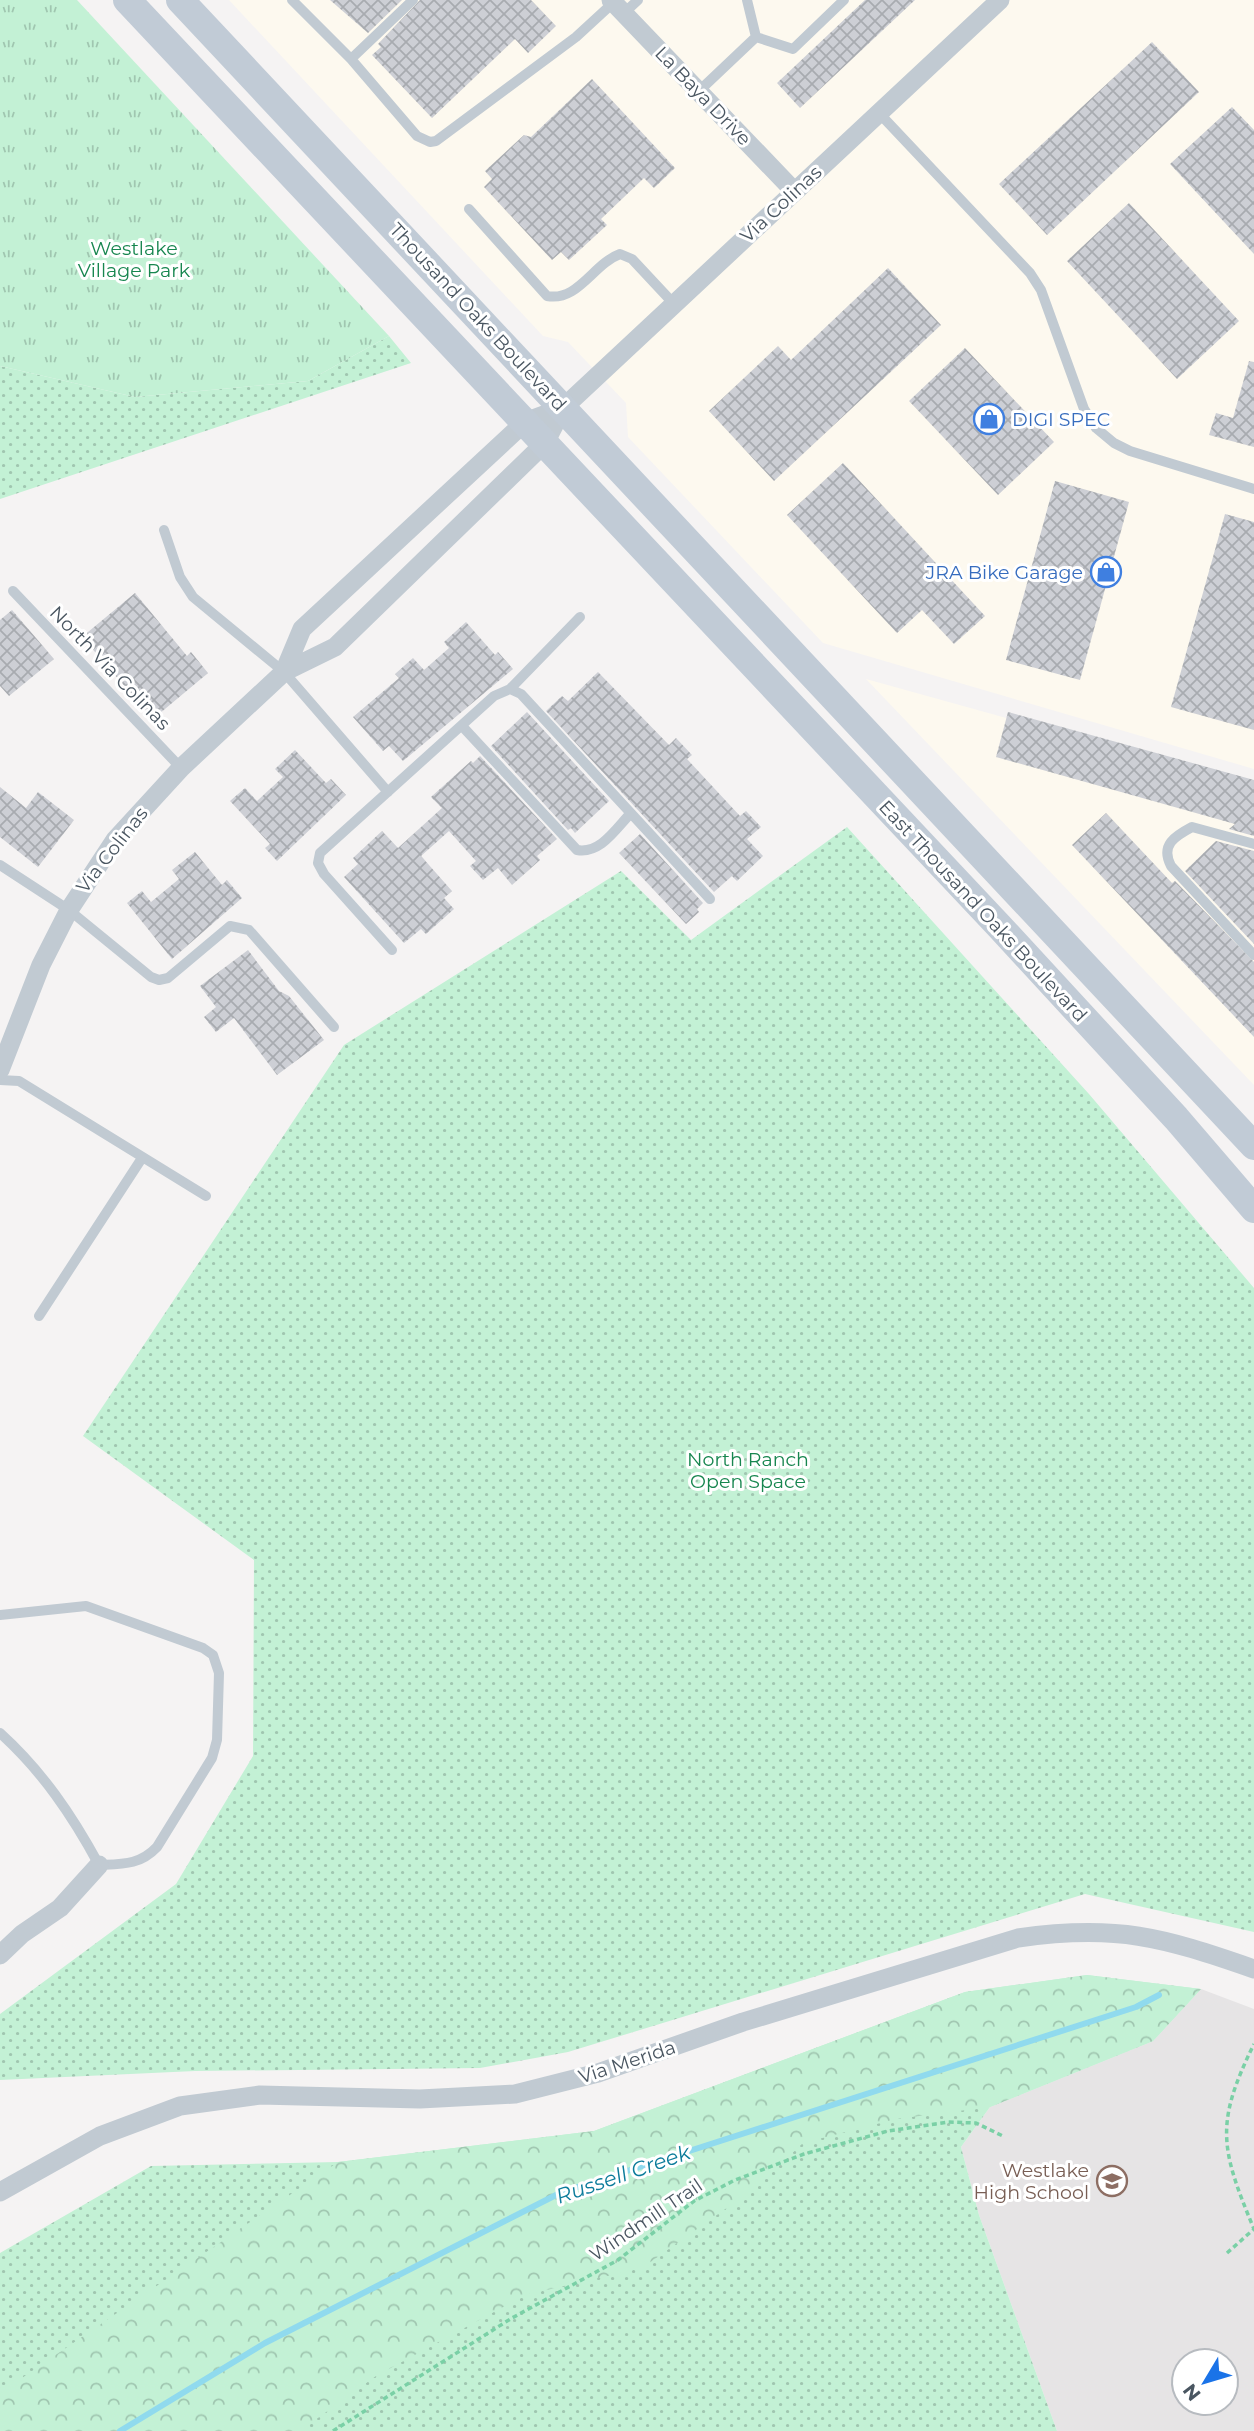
<svg xmlns="http://www.w3.org/2000/svg" width="1254" height="2431" font-family="Montserrat,sans-serif">
<style>
.commercial{fill:#fdf9ef}
.education{fill:#e6e4e5;fill-rule:evenodd}
.grass{fill:url(#grass-dots)}
.forest{fill:url(#forest-crowns)}
.park{fill:url(#park-tufts)}
.lines{fill:none;stroke-linecap:round;stroke-linejoin:round}
.stream{stroke:#90daee;stroke-width:6}
.building{fill:url(#building-cross-hatch)}
.path{stroke:#7ad0a6;stroke-width:3.5;stroke-dasharray:5 3.5;stroke-linecap:butt}
.lane{stroke:#c1cad2;stroke-width:10}
.street{stroke:#c1cad2;stroke-width:19}
.secondary{stroke:#c1cbd6;stroke-width:28}
.labels{text-anchor:middle;dominant-baseline:central;stroke-width:6;stroke-linejoin:round;paint-order:stroke}
.street-label{font-size:19px;fill:#4a5661;stroke:#fff}
.park-label{font-size:19px;fill:#17864f;stroke:#fff}
.shop-label{font-size:19px;fill:#366cbe;stroke:#fff;text-anchor:start}
.education-label{font-size:19px;fill:#785e54;stroke:#fff;text-anchor:end}
.water-label{font-size:21px;font-style:italic;fill:#0c7c9b;stroke:#fff}
</style>
<defs>
<pattern id="grass-dots" width="8" height="8" patternUnits="userSpaceOnUse" patternTransform="scale(1.75)"><rect width="8" height="8" fill="#c3f1d5"/><path d="M2 2h.1M6 6h.1" fill="none" stroke="#a0c6b0" stroke-width="1.8" stroke-linecap="round"/></pattern>
<pattern id="forest-crowns" width="20" height="18" patternUnits="userSpaceOnUse" patternTransform="scale(1.75)"><rect width="20" height="18" fill="#c3f1d5"/><path d="M2 6a3 3 0 1 1 6 0M12 15a3 3 0 1 1 6 0" fill="none" stroke="#a0c6b0"/></pattern>
<pattern id="park-tufts" width="24" height="20" patternUnits="userSpaceOnUse" patternTransform="scale(1.75)"><rect width="24" height="20" fill="#c3f1d5"/><path d="M3 7l-1-3M5 7V3M7 7l1-3M15 17l-1-3M17 17v-4M19 17l1-3" fill="none" stroke="#a0c6b0"/></pattern>
<pattern id="building-cross-hatch" width="8" height="8" patternUnits="userSpaceOnUse" patternTransform="scale(1.75)"><rect width="8" height="8" fill="#cdcfd5"/><path d="M0 0l8 8M0 8l8-8" fill="none" stroke="#a8abb0"/></pattern>
</defs>
<rect width="100%" height="100%" fill="#f5f3f3"/>
<!-- commercial -->
<path class="commercial" d="M229,0H1254V769L823,643L628,437L626,403L568,342L543,336Z
M866,679L1254,787V1086V1085Z"/>
<!-- education -->
<path class="education" d="M1201,1989L1254,2009V2431H1057L979,2215L961,2147L990,2107L1153,2041ZM1184,2361H1226V2403H1184Z"/>
<!-- grass -->
<path class="grass" d="M389,336L411,363L0,499V366L135,397L308,381Z
M847,827L1089,1094L1254,1288V1932L1085,1894L568,2052L480,2068L195,2071L0,2080V2014L176,1884L253,1756L254,1560L83,1436L344,1045L621,871L691,940Z
M1087,1975L1201,1989L1153,2041L990,2107L961,2147L979,2215L1057,2431H0V2253L151,2166L338,2162L594,2131L965,1992Z"/>
<!-- forest -->
<path class="forest" d="M1087,1975L1201,1989L1153,2041L990,2107L896,2119L803,2143L755,2188L642,2268L525,2295L376,2376L300,2431H0V2393L338,2162L594,2131L965,1992Z"/>
<!-- park -->
<path class="park" d="M0,0H77L389,336L308,381L135,397L0,366Z"/>
<g class="lines">
<!-- stream -->
<path class="stream" d="M120,2431L265,2343L562,2192L1136,2007L1159,1995"/>
</g>
<!-- building -->
<path class="building" d="M330,0H402L368,33Z
M420,0H531L556,26L528,53L515,39L432,118L372,55L381,47L378,44Z
M865,0H915L800,108L777,83Z
M1152,42L1199,92L1047,235L999,184Z
M592,79L675,168L654,188L644,178L601,219L607,225L569,260L561,252L552,260L484,187L492,179L485,171L524,135L531,137Z
M1232,107L1254,130V254L1170,164Z
M1129,203L1239,321L1177,379L1067,261Z
M888,268L941,325L774,481L709,411L778,346L791,360Z
M965,348L1054,442L998,495L909,401Z
M1249,361L1254,362V447L1209,435L1216,413L1233,418Z
M843,463L985,616L954,644L922,610L897,633L787,515Z
M1055,481L1129,502L1080,680L1006,660Z
M1225,514L1254,522V730L1171,707Z
M135,593L187,656L191,652L208,673L153,719L82,637Z
M12,610L54,659L9,696L0,686V620Z
M466,622L495,655L498,652L513,669L403,761L389,746L383,751L353,717L399,678L395,674L413,658L424,670L449,648L444,642Z
M598,672L669,745L676,738L692,755L687,759L740,816L746,811L761,827L747,839L763,856L737,881L732,876L714,892L546,711L562,696L568,701Z
M527,712L609,801L575,833L571,828L568,830L491,746Z
M1008,712L1254,780V836L1229,829L1235,824L996,757Z
M295,750L326,783L331,779L346,795L277,861L265,848L270,844L230,801L245,788L257,801L283,777L275,769Z
M480,756L557,839L537,856L540,860L512,885L498,868L483,880L470,866L476,861L449,831L421,856L452,891L444,898L454,909L426,934L421,929L404,943L344,877L358,864L353,858L382,831L398,848L442,808L431,797L471,761L473,763Z
M0,787L26,808L38,792L74,820L38,867L0,837Z
M1106,813L1172,883L1175,881L1254,962V1037L1072,845Z
M640,834L703,903L697,909L699,912L686,924L619,853Z
M1216,841L1254,851V944L1185,871Z
M195,852L222,885L227,880L242,898L172,959L127,903L142,891L151,902L179,879L172,870Z
M248,950L279,991L289,996L324,1040L277,1075L234,1018L216,1032L204,1017L216,1007L200,986Z"/>
<g class="lines">
<!-- path -->
<path class="path" d="M1227,2253L1254,2229C1220,2148 1215,2123 1254,2044
M333,2431L512,2318L618,2260L694,2201L735,2180L804,2154L888,2131L948,2122L976,2123L1005,2137"/>
<!-- lane -->
<path class="lane" d="M292,0L351,59L417,136L430,142L436,141L576,37L614,2
M747,0L756,37L793,49L844,0
M624,13L638,0
M351,59L413,0
M699,91L756,37
M879,113L1030,273L1041,290L1084,409L1096,428L1114,443L1130,451L1254,489
M469,209L547,296C578,302 593,264 620,254L632,259L674,304
M164,530L180,577L193,597L284,672L388,792
M13,591L181,768
M510,689L580,617
M462,726L577,850C600,854 615,830 630,814
M1254,844L1192,827C1175,836 1160,845 1171,866L1254,955
M0,865L69,910L151,977L159,980L168,978L230,926L249,930L334,1027
M392,950L324,874L318,863L320,853L494,696L510,689L521,694L710,899
M0,1080L19,1081L206,1196
M39,1316L142,1158
M0,1615L86,1606L203,1648L213,1655L219,1673L217,1740L212,1758L157,1847C140,1865 123,1864 99,1865C72,1815 42,1771 0,1733"/>
<!-- street -->
<path class="street" d="M611,0L794,191
M284,672L302,629L525,422L563,408
M0,1070L41,965L69,910L115,840L181,768L284,672L335,647L545,443L563,408L1000,0
M0,1955L22,1934L60,1908L99,1865
M0,2192L100,2136L180,2106L260,2095L420,2099L515,2094L598,2073L743,2022L1018,1938C1117,1924 1162,1937 1254,1969"/>
<!-- secondary -->
<path class="secondary" d="M127,0L999,926L1176,1118L1254,1209
M180,0L1254,1146"/>
</g>
<!-- icons -->
<defs>
<g id="shop-ring" transform="scale(1.575)"><circle r="9.5" fill="#fff" stroke="#3f7fe0" stroke-width="1.5"/><path d="M-5-2.5h2.3a2.7 3.5 0 0 1 5.4 0H5L5.5 6h-11ZM-1.5-2.5h3a1.5 2.3 0 0 0-3 0Z" fill="#3f7fe0"/></g>
<g id="school-ring" transform="scale(1.575)"><circle r="9.5" fill="#fff" stroke="#8d6e63" stroke-width="1.5"/><path d="M0-5L7-2L0 1L-7-2ZM-4 1L0 2.5L4 1V4Q0 6-4 4Z" fill="#8d6e63"/></g>
</defs>
<g fill-rule="evenodd">
<use href="#shop-ring" x="989" y="419"/>
<use href="#shop-ring" x="1106" y="572"/>
<use href="#school-ring" x="1112" y="2181"/>
</g>
<g class="labels">
<!-- street labels -->
<g class="street-label">
<text transform="translate(703 96) rotate(46)">La Baya Drive</text>
<text transform="translate(781 204) rotate(-43)">Via Colinas</text>
<text transform="translate(478 317) rotate(47)">Thousand Oaks Boulevard</text>
<text transform="translate(110 668) rotate(46)">North Via Colinas</text>
<text transform="translate(112 850) rotate(-52)">Via Colinas</text>
<text transform="translate(983 911) rotate(47)">East Thousand Oaks Boulevard</text>
<text transform="translate(627 2062) rotate(-18)">Via Merida</text>
<text transform="translate(646 2220) rotate(-34)">Windmill Trail</text>
</g>
<!-- park labels -->
<g class="park-label">
<text x="134" y="248">Westlake<tspan x="134" dy="22">Village Park</tspan></text>
<text x="748" y="1459">North Ranch<tspan x="748" dy="22">Open Space</tspan></text>
</g>
<!-- shop labels -->
<g class="shop-label">
<text x="1012" y="419">DIGI SPEC</text>
<text x="1083" y="572" text-anchor="end">JRA Bike Garage</text>
</g>
<!-- education labels -->
<g class="education-label">
<text x="1089" y="2170">Westlake<tspan x="1089" dy="22">High School</tspan></text>
</g>
<!-- water labels -->
<g class="water-label">
<text transform="translate(623 2174) rotate(-19)">Russell Creek</text>
</g>
</g>
<!-- north arrow -->
<g transform="translate(1205 2382) rotate(232)"><circle r="33" fill="#ffffff" stroke="#b7bbc0" stroke-width="2"/>
<path d="M0-5L12 26L0 18L-12 26Z" fill="#1a73e8"/>
<text y="-10" font-size="19" font-weight="bold" text-anchor="middle" fill="#4a5661">N</text>
</g>
</svg>
